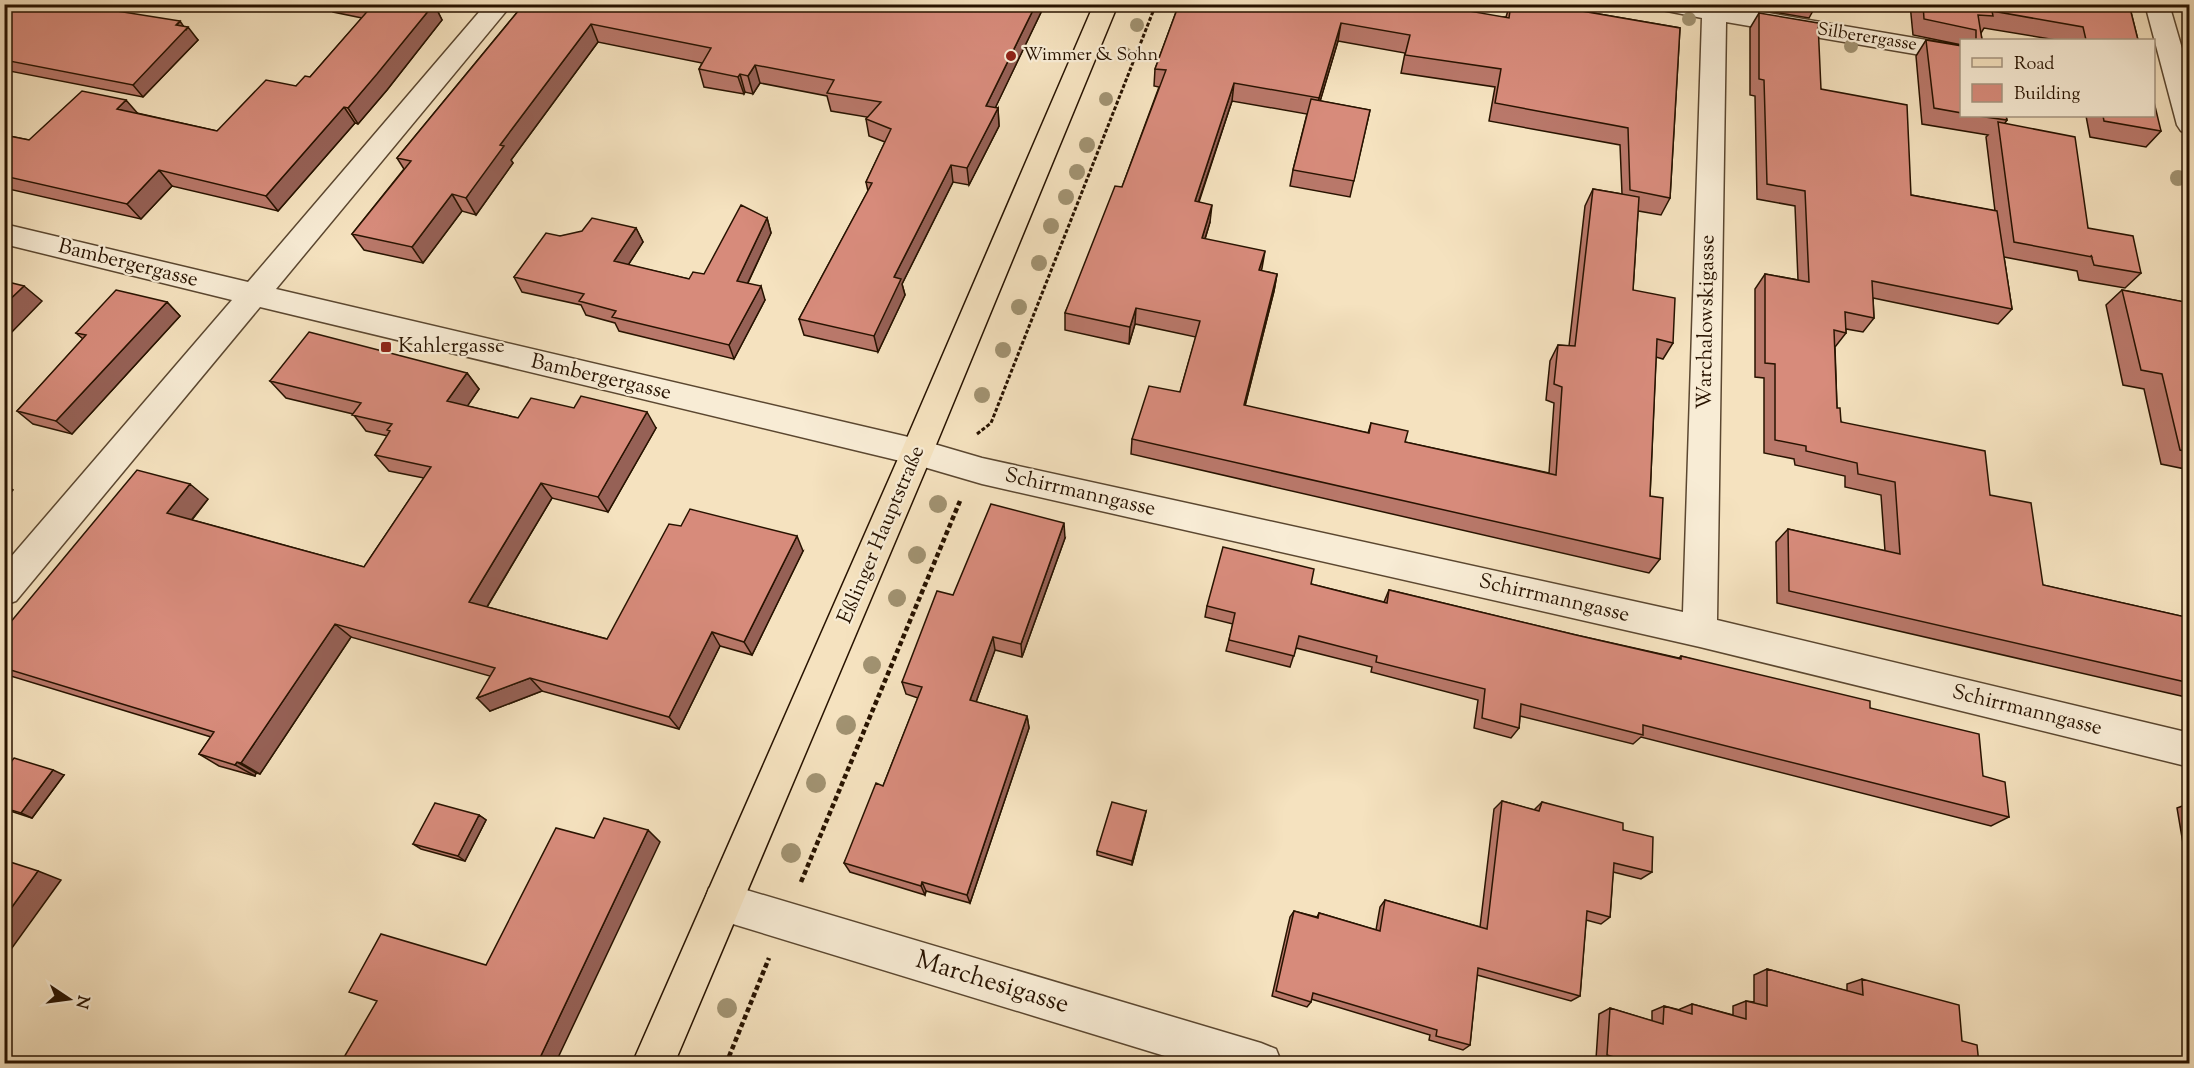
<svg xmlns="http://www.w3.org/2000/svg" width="2194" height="1068" font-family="'Sorts Mill Goudy',serif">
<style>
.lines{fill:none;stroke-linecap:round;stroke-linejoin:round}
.minor-casing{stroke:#5b4730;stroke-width:3}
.major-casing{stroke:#281300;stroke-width:3}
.path-far1{stroke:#281300;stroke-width:3;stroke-dasharray:4 2;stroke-linecap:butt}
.path{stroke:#281300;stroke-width:4.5;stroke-dasharray:5 3;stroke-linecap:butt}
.minor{fill:#f8ecd5;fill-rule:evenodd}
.major{fill:#f5e2bf;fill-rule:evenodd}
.tree{fill:#a19271}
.wall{fill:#b9786a;stroke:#281300;stroke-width:1.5;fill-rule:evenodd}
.shaded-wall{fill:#966156;stroke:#281300;stroke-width:1.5}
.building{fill:#d78b7b;stroke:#281300;stroke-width:1.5}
.poi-dot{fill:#8f2418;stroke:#f8ecd5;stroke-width:2}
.labels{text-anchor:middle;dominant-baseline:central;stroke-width:4.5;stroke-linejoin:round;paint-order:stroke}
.far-street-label{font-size:18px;fill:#281300;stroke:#f8ecd5}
.far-poi-label{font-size:18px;fill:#281300;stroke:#f8ecd5;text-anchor:start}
.street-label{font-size:21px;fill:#281300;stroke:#f8ecd5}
.poi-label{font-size:21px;fill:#281300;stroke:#f8ecd5;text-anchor:start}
.near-street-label{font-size:26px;fill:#281300;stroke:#f8ecd5}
</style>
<rect width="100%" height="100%" fill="#f5e2bf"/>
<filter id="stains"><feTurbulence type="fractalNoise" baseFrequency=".00333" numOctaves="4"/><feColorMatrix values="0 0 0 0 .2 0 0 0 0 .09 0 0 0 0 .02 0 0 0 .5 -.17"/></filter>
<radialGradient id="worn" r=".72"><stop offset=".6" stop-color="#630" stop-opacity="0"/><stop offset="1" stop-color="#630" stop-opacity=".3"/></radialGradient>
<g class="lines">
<!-- minor casing -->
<g class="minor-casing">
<path id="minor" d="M486,4H512L276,289L917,439L982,458L1683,612L1702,18L1657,9L1654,4H1715L1962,46V62L1726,22L1717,620L2190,733V767L1700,647L982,484L917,465L260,307L16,601L4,605V565L232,300L4,244V224L248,282Z
M2145,4H2169L2190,76V134L2181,131L2177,125Z
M723,883L1261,1043L1276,1049L1282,1064H1191L723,921L709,916L704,902L709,888Z"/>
</g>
<!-- major casing -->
<g class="major-casing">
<path id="major" d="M1094,4H1118L933,452L674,1064H632L901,452Z"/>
</g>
<!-- path-far1 -->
<path class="path-far1" d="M977,434L991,423L1156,4"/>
<!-- path -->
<path class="path" d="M801,882L960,501
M726,1064L769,958"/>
<!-- minor -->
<use href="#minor" class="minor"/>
<!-- major -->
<use href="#major" class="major"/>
</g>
<!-- trees -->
<g class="tree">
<circle cx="1689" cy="19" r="7"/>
<circle cx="1137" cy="25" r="7"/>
<circle cx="1851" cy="46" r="7"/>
<circle cx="1125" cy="54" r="7"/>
<circle cx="1106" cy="99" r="7"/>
<circle cx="1087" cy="145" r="8"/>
<circle cx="1077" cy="172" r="8"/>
<circle cx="2178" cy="178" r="8"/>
<circle cx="1066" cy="197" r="8"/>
<circle cx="1051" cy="226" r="8"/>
<circle cx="1039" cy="263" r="8"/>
<circle cx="1019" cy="307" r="8"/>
<circle cx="1003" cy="350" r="8"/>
<circle cx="982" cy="395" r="8"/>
<circle cx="938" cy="504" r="9"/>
<circle cx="917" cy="555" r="9"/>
<circle cx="897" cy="598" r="9"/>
<circle cx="872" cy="665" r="9"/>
<circle cx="846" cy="725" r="10"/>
<circle cx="816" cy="783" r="10"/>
<circle cx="791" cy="853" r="10"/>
<circle cx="727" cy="1008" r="10"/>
</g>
<!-- wall -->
<path class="wall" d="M4,4L100,8L183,26L198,40L143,97L4,70Z
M328,4H434L442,20L387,90L358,124L355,123L278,211L172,186L141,219L4,188V135L29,140L137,113L217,131L296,86L310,77L362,18L333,12Z
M524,4H1045L995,108H998L999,126L969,185L953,182L902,284L905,295L878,352L804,335L799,319L868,191L866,182L885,142L869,136L866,119L867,117L831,111L827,96L760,83L753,94L745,92L744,94L704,87L699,69L702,63L598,42L511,160L513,163L476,215L462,211L423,263L364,250L352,234L404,169L397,158Z
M1179,4L1506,17L1510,4H1541L1680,28L1670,198L1661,215L1638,211L1633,290L1673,343L1663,359L1656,357L1650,496L1660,559L1649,573L1131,454L1132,439L1180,392L1196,337L1135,324L1129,344L1065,330V313L1122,187L1159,87L1154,86L1155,69ZM1338,41L1405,53L1401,73L1495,87L1489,121L1620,145L1622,194L1593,189L1585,206L1569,346L1558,345L1550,361L1546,400L1554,403L1549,473L1405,442L1371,423L1368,433L1245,406L1274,291L1277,274L1261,271L1205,239L1210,222L1199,202L1232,101L1307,114L1293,170L1290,186L1350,197L1370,110L1320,101Z
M1751,4H1813L1814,9L1809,18L1751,8Z
M1846,4H1867L1865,8Z
M1910,4H2129L2138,40H2056L1984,28L1981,33L1982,40H1962V45L1913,35Z
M1759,13L1821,89L1911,195L1995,211L1986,137L1988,135L1922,124L1916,56L1926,40L1962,46V116H2006L2007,120L2005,123L2088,228L2141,273L2125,288L2079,280L2077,271L2004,257L2012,309L1998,324L1873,298L1874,318L1863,332L1846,329V333L1835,347L1837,408L1841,422L1990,495L2043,585L2190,618V698L1777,603L1776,542L1788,529L1885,551L1881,495L1845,487V476L1795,465L1794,459L1764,453V378L1755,377V289L1765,274L1798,280L1795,206L1757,199L1755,96L1750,95V28Z
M2086,116H2154L2161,131L2146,147L2090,137Z
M767,218L771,233L748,283L765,300L734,359L619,331L615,323L586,315L581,305L522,292L514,277L560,236L636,228L643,242L628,265L689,279L704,274Z
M2122,290L2190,303V470L2161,464L2144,389L2123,385L2106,305Z
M167,302L180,316L72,434L33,424L17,411L83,339L76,333Z
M467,373L479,389L467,406L518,418L656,428L608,512L552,498L487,607L607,639L803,551L752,655L720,646L679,729L542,691L490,711V676L351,637L260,774L256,773L255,776L219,766L199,754L211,737L4,674V630L208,499L192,520L364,567L424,478L389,471L375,455L388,436L366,431L353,414L286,398L270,381Z
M1065,538L1022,657L995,650L976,702L1027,716L1029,728L970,903L926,891L925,895L850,872L844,863L883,786L918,698L906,694L902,682L953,595Z
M1311,584L1384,602L1389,590L1576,635L1679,658L1681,656L1870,708L1983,776L2009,817L1991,826L1641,737L1633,744L1520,716L1519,728L1511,738L1474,728L1478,700L1371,672L1372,667L1296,648L1290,667L1226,651L1233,624L1205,617L1207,606Z
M4,771L64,775L32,818L4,809Z
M1502,801L1534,810L1542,802L1623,830L1652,872L1641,879L1613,872L1610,917L1601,924L1586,920L1580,996L1571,1001L1477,975L1470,1045L1463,1050L1429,1040L1430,1035L1311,999V1002L1307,1007L1272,996L1290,917L1294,911L1317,917L1319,913L1376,930L1380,907L1385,900L1480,927L1494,809Z
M2190,803V856L2185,855L2177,808Z
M1146,811L1132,865L1097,855V851Z
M479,815L486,820L465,861L421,849L413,844Z
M1767,969L1847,991V984L1862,979L1962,1041L1979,1064H1610L1596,1059L1599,1014L1610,1008L1652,1021V1011L1664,1006L1680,1010V1009L1692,1004L1733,1015V1006L1746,1001L1754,1002V975Z"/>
<!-- shaded-wall -->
<path class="shaded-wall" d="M80,4H104L89,18Z
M434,4L442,20L387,90L358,124L348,108Z
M1036,4H1045L988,123L986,106Z
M180,21L186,30L188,27L198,40L143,97L133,85Z
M1341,23L1338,41L1316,115L1319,98Z
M591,24L598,42L511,160L513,163L476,215L466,198L500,145Z
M755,65L760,83L753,94L748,76Z
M740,74L745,92L744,94L738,77Z
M1234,83L1232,101L1193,218L1195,201Z
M126,100L140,116L117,109Z
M344,107L355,123L278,211L266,196Z
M998,108L999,126L969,185L967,168Z
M951,165L953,182L902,284L905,295L878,352L874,336L894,277Z
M159,170L172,186L141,219L127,204Z
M452,194L462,211L423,263L412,247Z
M1212,205L1210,222L1200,255L1202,238Z
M767,218L771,233L742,295L737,281Z
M636,228L643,242L621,276L614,261Z
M1265,251L1262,268L1257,287L1259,270Z
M1277,274L1274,291L1241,421L1244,405Z
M24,286L42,301L7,337L4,335V305Z
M761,286L765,300L734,359L729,345Z
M167,302L180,316L72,434L56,421Z
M1136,308L1135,324L1129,344L1130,327Z
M467,373L479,389L460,417L447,401Z
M647,412L656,428L608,512L598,497Z
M541,483L552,498L482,615L469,602Z
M4,484L13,490L4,500Z
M190,484L208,499L185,528L167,513Z
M1064,523L1065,538L1022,657L1021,644Z
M797,536L803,551L752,655L744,642Z
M335,624L351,637L260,774L241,763Z
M712,632L720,646L679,729L669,717Z
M993,637L995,650L972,713L970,700Z
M530,678L542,691L490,711L477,698Z
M1027,716L1029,728L970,903L967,895Z
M237,762L256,773L255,776L235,765Z
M53,770L64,775L32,818L21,813Z
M1146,811L1145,816L1132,865V861Z
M479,815L486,820L465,861L458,856Z
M648,830L660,842L555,1064H537Z
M38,871L61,880L4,959V918Z
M922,882L926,891L925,895L921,886Z"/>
<!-- building -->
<path class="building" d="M4,4H80L79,5L180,21L176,25L188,27L133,85L4,60Z
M363,4H434L377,74L348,108L344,107L266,196L159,170L127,204L4,176V135L29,140L82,91L126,100L117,109L217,131L266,80L296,86L305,76L310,77L372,6Z
M524,4H1036L986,106L998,108L967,168L951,165L894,277L901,279L874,336L799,319L872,183L866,182L891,129L866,119L881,102L827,93L834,80L755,65L748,76L740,74L738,77L699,69L711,48L591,24L500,145L504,146L466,198L452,194L412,247L352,234L411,161L397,158Z
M1179,4H1429L1509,18L1511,4H1541L1680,28L1670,198L1630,190L1628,128L1495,103L1501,69L1405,55L1410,35L1341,23L1319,98L1234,83L1195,201L1212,205L1202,238L1265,251L1259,270L1277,274L1244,405L1369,433L1371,423L1408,431L1405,442L1556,475L1562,387L1554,384L1558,345L1575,346L1593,189L1639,197L1633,290L1675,298L1673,343L1657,339L1650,496L1663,498L1660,559L1132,439L1149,386L1180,392L1200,321L1136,308L1130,327L1065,313L1115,186L1122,187L1166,70L1155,69Z
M1788,4H1813L1814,9Z
M1923,4H2129L2138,40H2086L2083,27L1992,11L1993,16L1978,15L1982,40H1976V30L1924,19Z
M1759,13L1818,23L1821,89L1907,105L1911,195L1997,211L2012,309L1872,281L1874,318L1845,312L1846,333L1834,330L1837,408H1840L1841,422L1985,451L1990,495L2031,503L2043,585L2190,618V683L1789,591L1788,529L1900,554L1895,482L1858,474L1857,463L1806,451V446L1775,440V364L1765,363V274L1809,282L1805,191L1767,184L1764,80L1759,79Z
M1926,40L1962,46V113L1934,108Z
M1311,99L1370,110L1354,181L1293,170Z
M2154,102L2161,131L2104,121L2103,116H2154Z
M1978,116H2006L2007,120Z
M1998,122L2075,137L2088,228L2133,236L2141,273L2094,265L2091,255L2092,257L2014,242Z
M741,205L767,218L737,281L761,286L729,345L612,317L616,311L579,301L584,294L514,277L546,233L560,236L582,231L592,218L636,228L614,261L689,279L693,272L704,274Z
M4,281L24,286L4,305Z
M116,290L167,302L56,421L17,411L86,335L76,333Z
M2122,290L2190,303V452L2180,450L2162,374L2141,370Z
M309,332L467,373L447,401L518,418L531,398L574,408L581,396L647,412L598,497L541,483L469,602L607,639L669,524L681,526L690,509L797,536L744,642L712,632L669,717L530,678L477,698L495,668L335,624L241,763L237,762L235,765L199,754L214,732L4,668V630L137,470L190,484L167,513L364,567L431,467L375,455L390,431L387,430L392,424L352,415L361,403L270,381Z
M991,504L1064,523L1021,644L993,637L970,700L1027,716L967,895L922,882L921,886L844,863L876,783L883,786L922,687L902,682L937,591L953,595Z
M1223,547L1314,569L1311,584L1387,603L1389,590L1576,635L1681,659V656L1870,701V708L1979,734L1983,776L2005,782L2009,817L1643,725V735L1521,704L1519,728L1482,718L1485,689L1376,662L1377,656L1299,636L1294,656L1229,640L1235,613L1207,606Z
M14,758L53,770L21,813L4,808V771Z
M1502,801L1539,811L1542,802L1623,823V830L1653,837L1652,872L1614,863L1610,917L1587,911L1580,996L1478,968L1470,1045L1436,1036L1437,1030L1313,993L1311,1002L1276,991L1294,911L1318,918L1319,913L1380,931L1385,900L1487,929Z
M1112,802L1146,811L1132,861L1097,851Z
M435,803L479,815L458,856L413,844Z
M604,818L648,830L537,1064H340L377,1001L349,992L381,934L486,965L556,828L594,838Z
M4,860L38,871L4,918Z
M1767,969L1863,995L1862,979L1959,1005L1962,1041L1977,1045L1979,1064H1621V1059L1607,1055L1610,1008L1663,1024L1664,1006L1692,1014V1004L1746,1019V1001L1767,1006Z"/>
<!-- markers -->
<g class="poi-dot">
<circle cx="1011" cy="56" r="6"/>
<rect x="380" y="341" width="12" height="12" rx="3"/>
</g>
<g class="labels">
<!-- far-street labels -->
<g class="far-street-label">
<text transform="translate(1867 38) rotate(9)">Silberergasse</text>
</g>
<!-- far-poi labels -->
<g class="far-poi-label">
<text x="1023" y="56">Wimmer &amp; Sohn</text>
</g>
<!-- street labels -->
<g class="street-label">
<text transform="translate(128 264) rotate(14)">Bambergergasse</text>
<text transform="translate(1707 322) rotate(-89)">Warchalowskigasse</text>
<text transform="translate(601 378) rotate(13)">Bambergergasse</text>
<text transform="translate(1080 493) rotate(13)">Schirrmanngasse</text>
<text transform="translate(882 535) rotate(-67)">Eßlinger Hauptstraße</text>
<text transform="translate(1554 599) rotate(13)">Schirrmanngasse</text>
<text transform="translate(2027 711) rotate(14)">Schirrmanngasse</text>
</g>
<!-- poi labels -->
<g class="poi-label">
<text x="398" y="347">Kahlergasse</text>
</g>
<!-- near-street labels -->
<g class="near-street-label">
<text transform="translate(992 983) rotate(17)">Marchesigasse</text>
</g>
</g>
<!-- margin -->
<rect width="2194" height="1068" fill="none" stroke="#f5e2bf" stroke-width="24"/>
<rect x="6" y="6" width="2182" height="1056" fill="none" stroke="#281300" stroke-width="3"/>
<rect x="12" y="12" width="2170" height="1044" fill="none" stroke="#281300" stroke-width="1.5"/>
<!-- legend -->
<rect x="1960" y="39" width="195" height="78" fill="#f8ecd5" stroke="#a59580" stroke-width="1.5"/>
<rect x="1972" y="58" width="30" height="9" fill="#f5e2bf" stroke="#a59580" stroke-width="1.5"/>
<text x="2014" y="69" font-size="18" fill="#281300">Road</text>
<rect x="1972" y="84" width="30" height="18" fill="#d78b7b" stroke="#a59580" stroke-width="1.5"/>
<text x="2014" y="99" font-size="18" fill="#281300">Building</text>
<!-- north arrow -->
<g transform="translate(69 999) rotate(103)" stroke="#f8ecd5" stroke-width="4.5" paint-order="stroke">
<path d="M0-4.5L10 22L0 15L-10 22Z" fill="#281300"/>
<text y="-9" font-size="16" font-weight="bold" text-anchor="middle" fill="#281300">N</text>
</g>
<rect width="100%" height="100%" filter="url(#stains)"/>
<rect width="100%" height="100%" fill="url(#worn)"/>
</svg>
